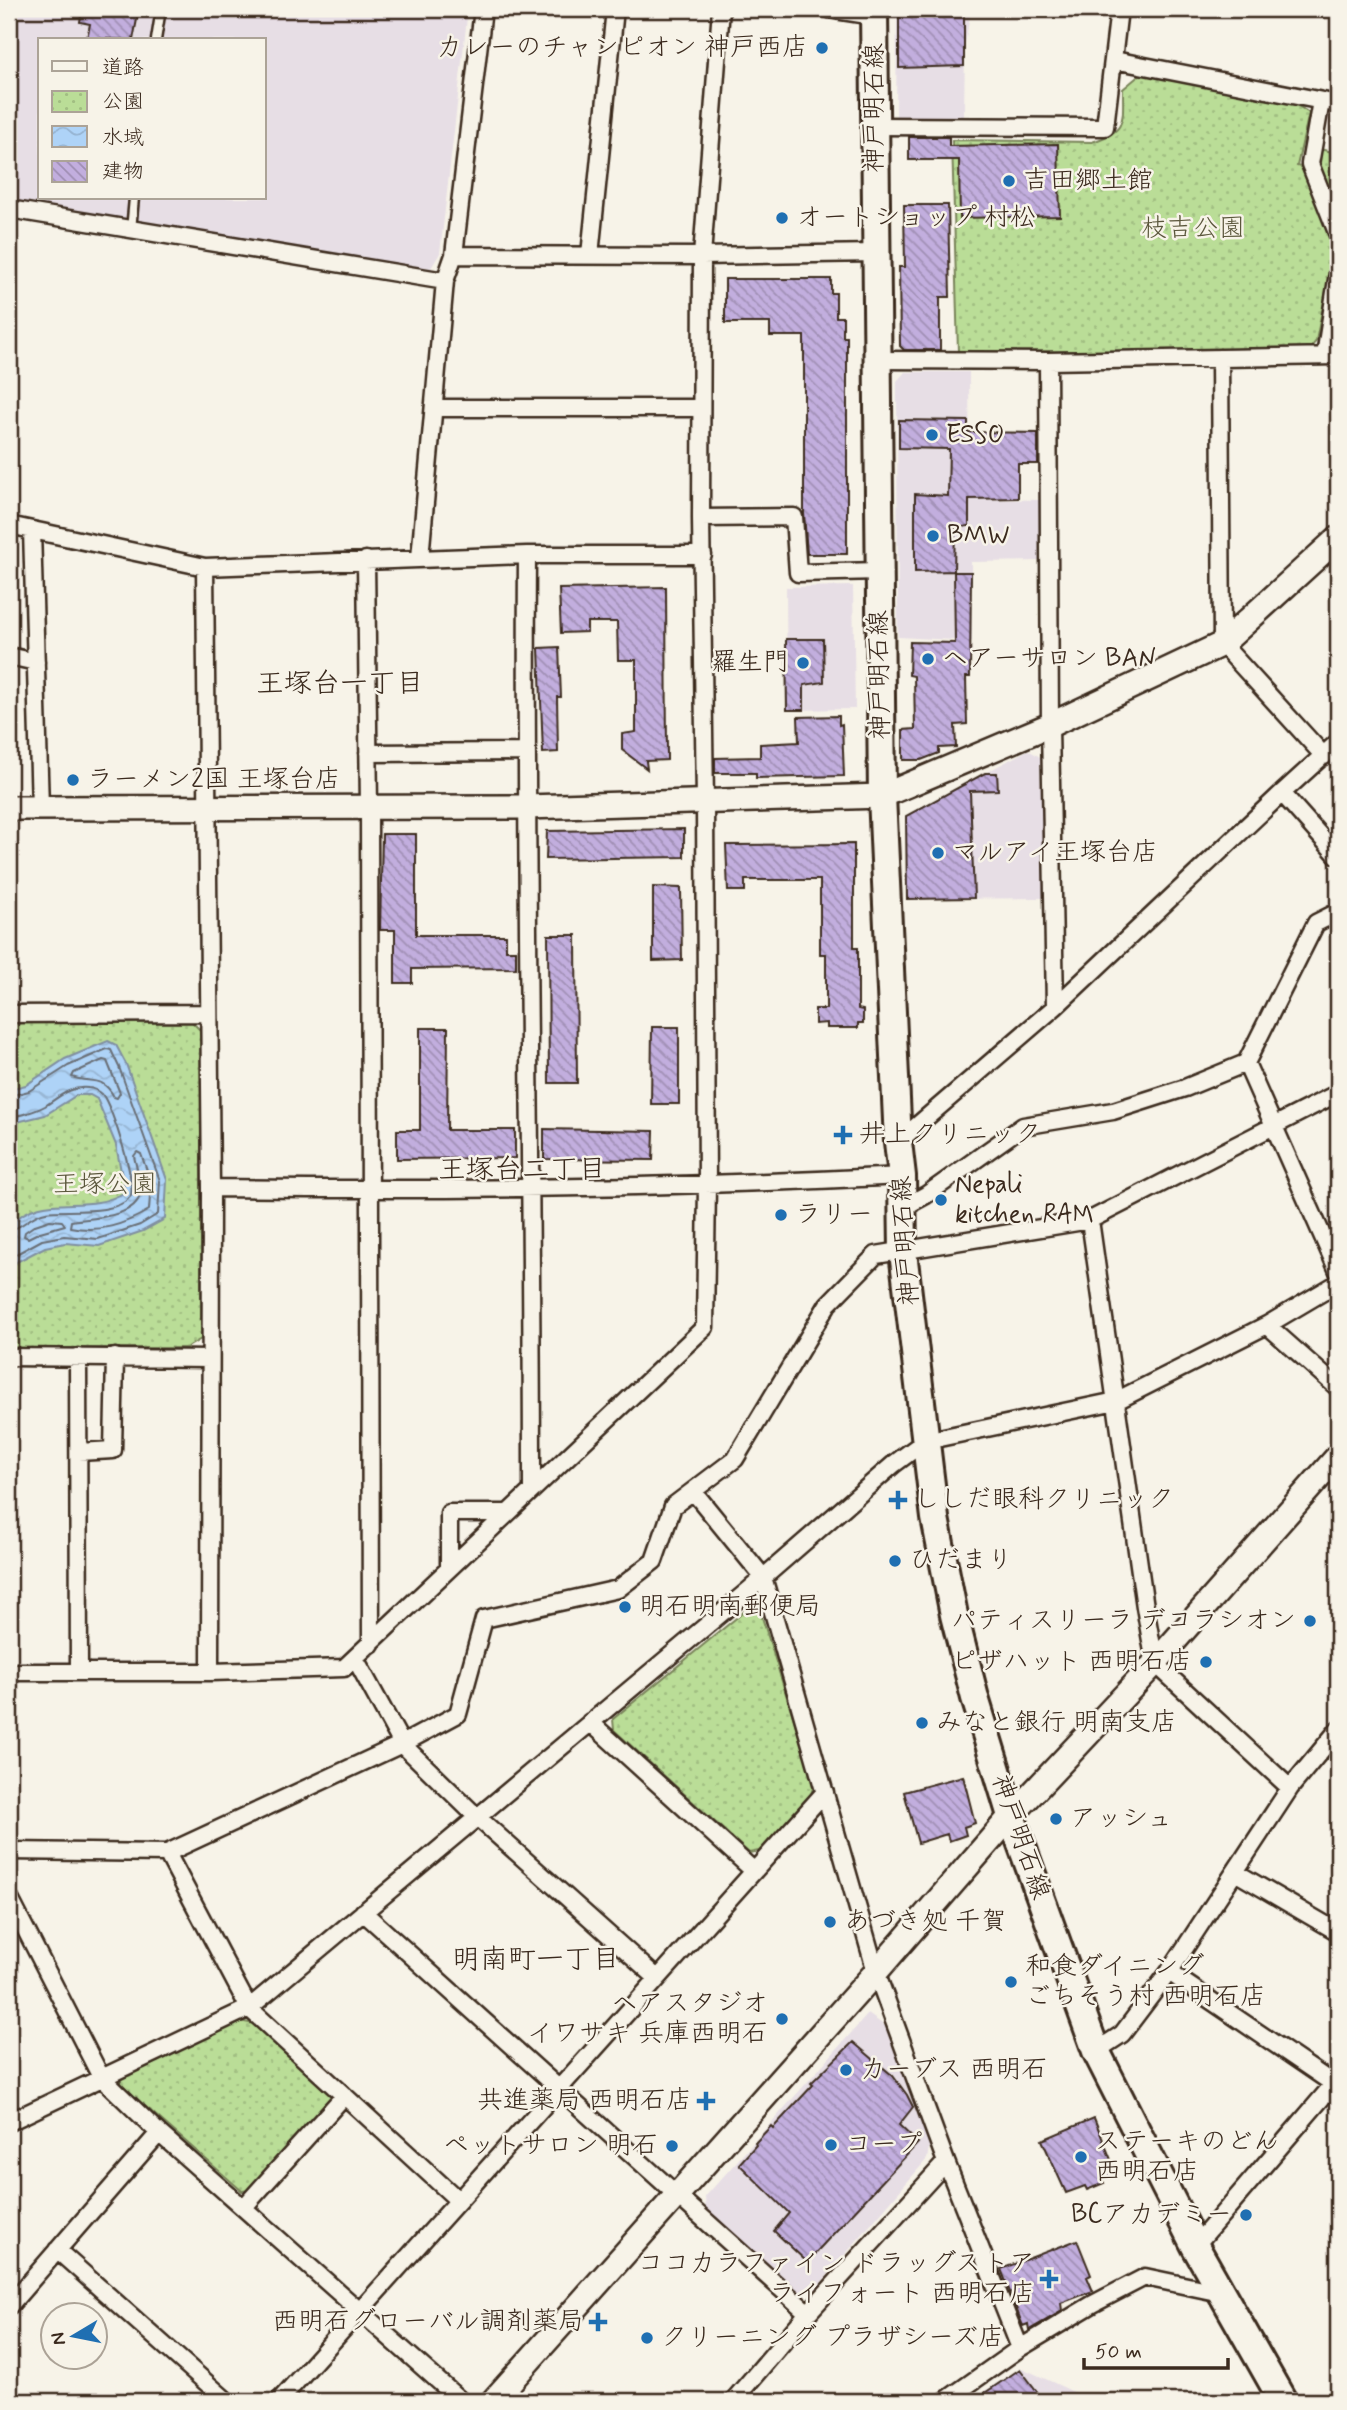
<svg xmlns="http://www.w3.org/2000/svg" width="1347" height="2410" font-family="Mynerve,'Klee One',sans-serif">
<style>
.built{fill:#e7dee5;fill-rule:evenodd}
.park{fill:url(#park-dots);stroke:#7a845a;stroke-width:2}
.water{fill:url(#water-waves);stroke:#808fa0;stroke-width:2}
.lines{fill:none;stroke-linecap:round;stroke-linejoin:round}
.shore{stroke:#696e75;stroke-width:2}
.building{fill:url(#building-back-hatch);stroke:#3b2a1e;stroke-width:2}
.lane-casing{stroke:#3b2a1e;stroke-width:13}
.street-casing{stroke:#3b2a1e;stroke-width:21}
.secondary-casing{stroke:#3b2a1e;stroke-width:28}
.primary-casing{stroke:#3b2a1e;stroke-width:32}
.lane{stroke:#f7f3e8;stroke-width:8}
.street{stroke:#f7f3e8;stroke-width:16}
.secondary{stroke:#f7f3e8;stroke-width:23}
.primary{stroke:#f7f3e8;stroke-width:26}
.poi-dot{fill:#1f6fb2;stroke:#f7f3e8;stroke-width:2.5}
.labels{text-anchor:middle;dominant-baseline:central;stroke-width:5;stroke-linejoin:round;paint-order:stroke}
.poi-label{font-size:26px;fill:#3b2a1e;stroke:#f7f3e8;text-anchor:start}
.street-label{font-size:26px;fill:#3b2a1e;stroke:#f7f3e8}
.park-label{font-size:26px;fill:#5b573c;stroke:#f7f3e8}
.neighbourhood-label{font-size:28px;fill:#3b2a1e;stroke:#f7f3e8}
</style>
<defs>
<pattern id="park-dots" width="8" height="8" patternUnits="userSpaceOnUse" patternTransform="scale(1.75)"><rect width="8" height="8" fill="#badd97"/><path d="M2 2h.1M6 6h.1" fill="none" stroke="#a1be82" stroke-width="1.8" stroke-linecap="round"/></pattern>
<pattern id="water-waves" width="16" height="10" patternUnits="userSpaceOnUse" patternTransform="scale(1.75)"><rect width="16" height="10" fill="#aed3f7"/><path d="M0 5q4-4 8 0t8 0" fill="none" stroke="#97b5d3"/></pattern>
<pattern id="building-back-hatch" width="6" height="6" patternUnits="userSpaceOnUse" patternTransform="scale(1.75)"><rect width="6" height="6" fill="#c2aede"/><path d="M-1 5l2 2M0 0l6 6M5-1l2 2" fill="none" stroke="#9f8eb3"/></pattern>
</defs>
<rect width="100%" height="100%" fill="#f7f3e8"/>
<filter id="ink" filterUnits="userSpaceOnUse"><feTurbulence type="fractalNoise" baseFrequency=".0143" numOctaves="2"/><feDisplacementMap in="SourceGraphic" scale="14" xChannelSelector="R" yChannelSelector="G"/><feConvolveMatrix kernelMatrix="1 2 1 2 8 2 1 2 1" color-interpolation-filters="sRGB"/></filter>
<g filter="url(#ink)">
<!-- built -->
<path class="built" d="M9,9H468L440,253L431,268L131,230L104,218L9,199ZM40,40H264V198H40Z
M897,9H971L965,44L964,116L896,117Z
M905,372H969L970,499L1042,500L1040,561L971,562L972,641L898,637L897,381Z
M853,586L855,709L787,710L786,587Z
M1028,750L1040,757L1044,898L907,899L905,816Z
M868,2014L888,2028L930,2142L927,2159L813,2292L799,2291L706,2209L705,2197Z
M1022,2368L1093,2401H968Z"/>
<!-- park -->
<path class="park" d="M1142,73L1295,104L1309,113L1297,166L1315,171L1319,149L1338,153V231L1316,341L1309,350L958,352L952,140L1092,142C1127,131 1123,122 1123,89Z
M189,1019L201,1031V1339L186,1348H9V1020Z
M757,1601L814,1784L810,1798L759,1851L749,1853L614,1730L613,1719Z
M240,2021L254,2024L330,2095L331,2105L252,2190L242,2191L121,2085V2079Z"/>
<!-- water -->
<path class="water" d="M108,1041L116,1045L126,1064L167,1180L165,1219L143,1231L99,1246L65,1243L45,1247L9,1266V1226C43,1188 85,1217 125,1192L116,1145L97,1099L90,1095H77L45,1115L9,1124V1089L26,1085L65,1059Z"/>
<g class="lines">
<!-- shore -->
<path class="shore" d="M103,1060L107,1061L120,1093L117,1098L114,1097C102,1074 89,1084 72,1077L74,1073Z
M9,1096L29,1091L68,1066L107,1049L111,1050L119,1067L160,1181L158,1214L140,1225L98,1239L64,1236L42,1240L9,1258
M9,1117C19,1116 36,1111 45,1106C59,1097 70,1086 88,1088C93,1088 99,1091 102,1094C112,1106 138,1186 130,1197C115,1216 67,1209 46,1212C31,1214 22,1229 9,1230
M137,1152L141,1154L151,1182L149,1210C124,1225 99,1233 70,1227L71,1221C89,1218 136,1218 140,1194C142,1183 136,1167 134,1156Z
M50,1220L62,1221L65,1225L40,1232L28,1238L24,1236L25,1232L35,1225Z"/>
</g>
<!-- building -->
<path class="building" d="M82,9H139L133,40L87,38L90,24L80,22Z
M899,9H964V66L899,68Z
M909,137H949V146L1058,144L1060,216L960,218L959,160H909Z
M904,205H948L950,297H940V350H904L900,346L899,267H905Z
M725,279H831V293H836V317H843V337H847V554H807L804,513V336H770V323H725Z
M899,420L968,421V432L1038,433V464H1018V498L969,499V526L955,528L954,571L915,572V494L948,496L949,449L899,448Z
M954,572H971L970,677H966L967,724L955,725L956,747L939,748V753L921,760H903V730L915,729L914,676L909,675L910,642L955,643Z
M666,587L667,760L646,761L647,769L622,750V734L636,732V660H618L617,622H587V632L561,633L559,589Z
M786,639H823L824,682L804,685V710H787Z
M559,647L561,697H557L558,752L543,753L539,648Z
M839,716V725L842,724L844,776L756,778V773H715V758L760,757V744L799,742L798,717Z
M985,773H997L998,790L970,791L974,898L907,899L906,816Z
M684,829V857L546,859L547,831Z
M382,834H416V935H506V950H516V968L412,969V983H395V930H380Z
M854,844V948H858V1009L863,1010V1023H858V1028H827V1023L815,1024V1009H826V954H820V880H745V891H728L726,845Z
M653,887L681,888L682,960L653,961Z
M548,935H576L577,1083H549Z
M652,1027H679V1104H651Z
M420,1028H448L447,1130H515V1158L397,1159V1130H420Z
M544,1129L654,1131L653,1160L544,1159Z
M963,1776L975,1823L964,1827L966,1835L949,1841L947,1834L918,1843L904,1792Z
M853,2042L893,2076L907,2095L913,2107L899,2125L918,2143L807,2262L774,2231L789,2213L739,2164L756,2145L755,2143L771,2126L773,2128L813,2085L811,2083Z
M1094,2118L1116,2172L1102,2179L1104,2183L1087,2190L1085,2186L1066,2193L1042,2140Z
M1077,2240L1091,2275L1087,2277L1093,2291L1061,2303L1062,2311L1029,2330L1028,2324L1023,2326L1001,2269Z
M1020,2369L1039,2394L1029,2401H973Z"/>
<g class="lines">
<!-- lane casing -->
<g class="lane-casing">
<path id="lane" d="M156,40L161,9
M131,230L134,198"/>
</g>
<!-- street casing -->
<g class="street-casing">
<path id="street" d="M829,9L874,16
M1114,60L1338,104
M1321,101L1310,164L1338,235
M875,126L1105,127L1119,9
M9,209L445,281
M454,255L702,256L876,253
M590,255L615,9
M1325,356L1338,273
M1220,358L1222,644L1324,756
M878,360L1048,361L1338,356
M1048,361L1050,725L1055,1007
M434,408H701
M701,518L794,517L798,573L879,571
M9,525L205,567L527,555H703
M32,530L40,808
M527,555C525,867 532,1178 532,1490
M420,558L445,281L454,255L483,9
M366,560L369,807L371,1644
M205,567L211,1188L210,1672
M9,656L36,662
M368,753L526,752
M1282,793L1338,856
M9,1014L208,1013
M1246,1063L1338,1271
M898,1142L1055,1007L1282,793L1338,742
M211,1188C441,1191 672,1188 902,1176
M904,1207L926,1195L1023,1126L1113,1111L1185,1088L1246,1063L1316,923L1338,912
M1090,1220L1145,1607L1155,1663L1290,1788
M1267,1325L1338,1388
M9,1357L210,1359
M78,1357L79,1672
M79,1452L113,1450L115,1357
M693,1491L763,1577L876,1972L946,2162L1020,2348
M449,1568V1513H508
M355,1658L402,1744L476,1816L657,1978
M9,1672H210L344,1668L705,1327L707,1185L705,802L701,518L702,256L721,9
M590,1722L754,1871
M9,1851L167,1853L249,2008L458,2200
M167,1853L402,1744L458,1714L484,1619L618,1589L654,1561L673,1506L735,1459L828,1304L876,1255L1090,1220L1338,1093
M1235,1872L1338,1932
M9,1897L101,2077L159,2133L461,2401
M363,1912L808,2313
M1169,1972L1338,2087
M1096,2051L1122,2034L1169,1972L1290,1788L1338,1730
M9,2122L249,2008L749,1590L894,1464L925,1441L1116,1401L1267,1325L1338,1283
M244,2207L344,2096
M1195,2246L1338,2079
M57,2250L227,2401
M9,2306L159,2133
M279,2401L825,1792
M733,2401L808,2313L946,2162
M945,2401L1020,2348L1093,2304L1145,2277L1221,2293"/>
</g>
<!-- secondary casing -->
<g class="secondary-casing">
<path id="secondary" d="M9,808L526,807L882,796L1050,725L1222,644L1338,538
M493,2401L876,1972L1011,1816L1155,1663L1338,1456"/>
</g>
<!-- primary casing -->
<g class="primary-casing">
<path id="primary" d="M874,9L882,796L898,1142L902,1176L903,1252L935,1518L954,1615L975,1698L1011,1816L1096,2051L1195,2246L1283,2401"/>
</g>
<!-- lane -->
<use href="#lane" class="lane"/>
<!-- street -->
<use href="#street" class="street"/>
<!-- secondary -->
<use href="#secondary" class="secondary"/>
<!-- primary -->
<use href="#primary" class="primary"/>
</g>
</g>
<!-- markers -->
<g class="poi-dot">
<circle cx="822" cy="48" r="7"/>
<circle cx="1009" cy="181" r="7"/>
<circle cx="782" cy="218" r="7"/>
<circle cx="932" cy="435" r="7"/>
<circle cx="933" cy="536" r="7"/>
<circle cx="928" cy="659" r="7"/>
<circle cx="803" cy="663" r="7"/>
<circle cx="73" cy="780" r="7"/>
<circle cx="938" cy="853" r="7"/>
<path d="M839.5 1124.5h7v7h7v7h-7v7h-7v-7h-7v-7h7z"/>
<circle cx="941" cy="1200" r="7"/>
<circle cx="781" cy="1215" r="7"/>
<path d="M894.5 1489.5h7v7h7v7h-7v7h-7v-7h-7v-7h7z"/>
<circle cx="895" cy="1561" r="7"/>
<circle cx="625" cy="1607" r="7"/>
<circle cx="1310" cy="1621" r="7"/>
<circle cx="1206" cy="1662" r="7"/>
<circle cx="922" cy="1723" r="7"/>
<circle cx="1056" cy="1819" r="7"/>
<circle cx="830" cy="1922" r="7"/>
<circle cx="1011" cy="1982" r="7"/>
<circle cx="782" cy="2019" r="7"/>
<circle cx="846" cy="2070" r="7"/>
<path d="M702.5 2090.5h7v7h7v7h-7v7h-7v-7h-7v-7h7z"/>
<circle cx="831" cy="2145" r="7"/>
<circle cx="672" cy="2146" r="7"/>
<circle cx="1081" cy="2157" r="7"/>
<circle cx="1246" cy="2215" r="7"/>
<path d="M1045.5 2268.5h7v7h7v7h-7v7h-7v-7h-7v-7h7z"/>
<path d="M594.5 2311.5h7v7h7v7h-7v7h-7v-7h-7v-7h7z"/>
<circle cx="647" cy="2338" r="7"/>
</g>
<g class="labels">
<!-- poi labels -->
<g class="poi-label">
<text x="808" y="48" text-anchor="end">カレーのチャンピオン 神戸西店</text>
<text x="1023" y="181">吉田郷土館</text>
<text x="796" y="218">オートショップ 村松</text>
<text x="946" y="435">ESSO</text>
<text x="947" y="536">BMW</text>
<text x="942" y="659">ヘアーサロン BAN</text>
<text x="789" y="663" text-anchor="end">羅生門</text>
<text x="87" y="780">ラーメン2国 王塚台店</text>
<text x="952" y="853">マルアイ王塚台店</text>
<text x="859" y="1135">井上クリニック</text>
<text x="955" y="1185">Nepali<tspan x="955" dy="30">kitchen RAM</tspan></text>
<text x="795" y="1215">ラリー</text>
<text x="914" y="1500">ししだ眼科クリニック</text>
<text x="909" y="1561">ひだまり</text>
<text x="639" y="1607">明石明南郵便局</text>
<text x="1296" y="1621" text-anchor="end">パティスリーラ デコラシオン</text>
<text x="1192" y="1662" text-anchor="end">ピザハット 西明石店</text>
<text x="936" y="1723">みなと銀行 明南支店</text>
<text x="1070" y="1819">アッシュ</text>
<text x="844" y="1922">あづき処 千賀</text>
<text x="1025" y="1967">和食ダイニング<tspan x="1025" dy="30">ごちそう村 西明石店</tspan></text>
<text x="768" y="2004" text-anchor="end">ヘアスタジオ<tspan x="768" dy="30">イワサキ 兵庫西明石</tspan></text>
<text x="860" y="2070">カーブス 西明石</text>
<text x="692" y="2101" text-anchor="end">共進薬局 西明石店</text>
<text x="1095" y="2142">ステーキのどん<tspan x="1095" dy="30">西明石店</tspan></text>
<text x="845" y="2145">コープ</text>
<text x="658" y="2146" text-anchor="end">ペットサロン 明石</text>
<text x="1232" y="2215" text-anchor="end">BCアカデミー</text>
<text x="1035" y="2264" text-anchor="end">ココカラファイン ドラッグストア<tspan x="1035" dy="30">ライフォート 西明石店</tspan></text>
<text x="584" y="2322" text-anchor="end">西明石グローバル調剤薬局</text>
<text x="661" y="2338">クリーニング プラザシーズ店</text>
</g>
<!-- street labels -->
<g class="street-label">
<text transform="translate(875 108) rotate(-90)">神戸明石線</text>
<text transform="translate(880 675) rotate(-91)">神戸明石線</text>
<text transform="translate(906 1241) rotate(-94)">神戸明石線</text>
<text transform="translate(1020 1837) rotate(71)">神戸明石線</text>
</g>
<!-- park labels -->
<g class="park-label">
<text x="1193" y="229">枝吉公園</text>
<text x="105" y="1185">王塚公園</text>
</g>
<!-- neighbourhood labels -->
<g class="neighbourhood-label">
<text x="340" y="684">王塚台一丁目</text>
<text x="522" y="1170">王塚台二丁目</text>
<text x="536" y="1960">明南町一丁目</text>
</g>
</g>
<!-- margin -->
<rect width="1347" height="2410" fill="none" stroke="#f7f3e8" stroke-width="35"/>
<rect x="18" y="18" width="1312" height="2375" fill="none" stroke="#3b2a1e" stroke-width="2.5" filter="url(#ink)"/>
<!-- legend -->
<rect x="38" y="38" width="228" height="161" fill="#f7f3e8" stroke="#aca397" stroke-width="2"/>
<rect x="52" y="61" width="35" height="10" fill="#f7f3e8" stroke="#aca397" stroke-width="2"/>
<text x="102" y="74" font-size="21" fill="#3b2a1e">道路</text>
<rect x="52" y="91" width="35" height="21" fill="url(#park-dots)" stroke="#aca397" stroke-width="2"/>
<text x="102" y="108" font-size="21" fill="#3b2a1e">公園</text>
<rect x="52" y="126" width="35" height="21" fill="url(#water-waves)" stroke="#aca397" stroke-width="2"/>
<text x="102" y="144" font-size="21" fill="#3b2a1e">水域</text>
<rect x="52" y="161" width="35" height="21" fill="url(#building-back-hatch)" stroke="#aca397" stroke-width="2"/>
<text x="102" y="178" font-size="21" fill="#3b2a1e">建物</text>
<!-- north arrow -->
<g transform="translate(74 2336) rotate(260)"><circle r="33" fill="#f7f3e8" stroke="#aca397" stroke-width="2"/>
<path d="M0-5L12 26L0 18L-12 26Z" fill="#1f6fb2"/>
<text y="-10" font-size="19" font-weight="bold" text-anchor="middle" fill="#3b2a1e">N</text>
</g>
<!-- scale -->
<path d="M1084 2358v10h144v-10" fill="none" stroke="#3b2a1e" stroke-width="3.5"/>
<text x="1095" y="2358" font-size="21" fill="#3b2a1e" stroke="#f7f3e8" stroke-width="5" paint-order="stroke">50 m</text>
</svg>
